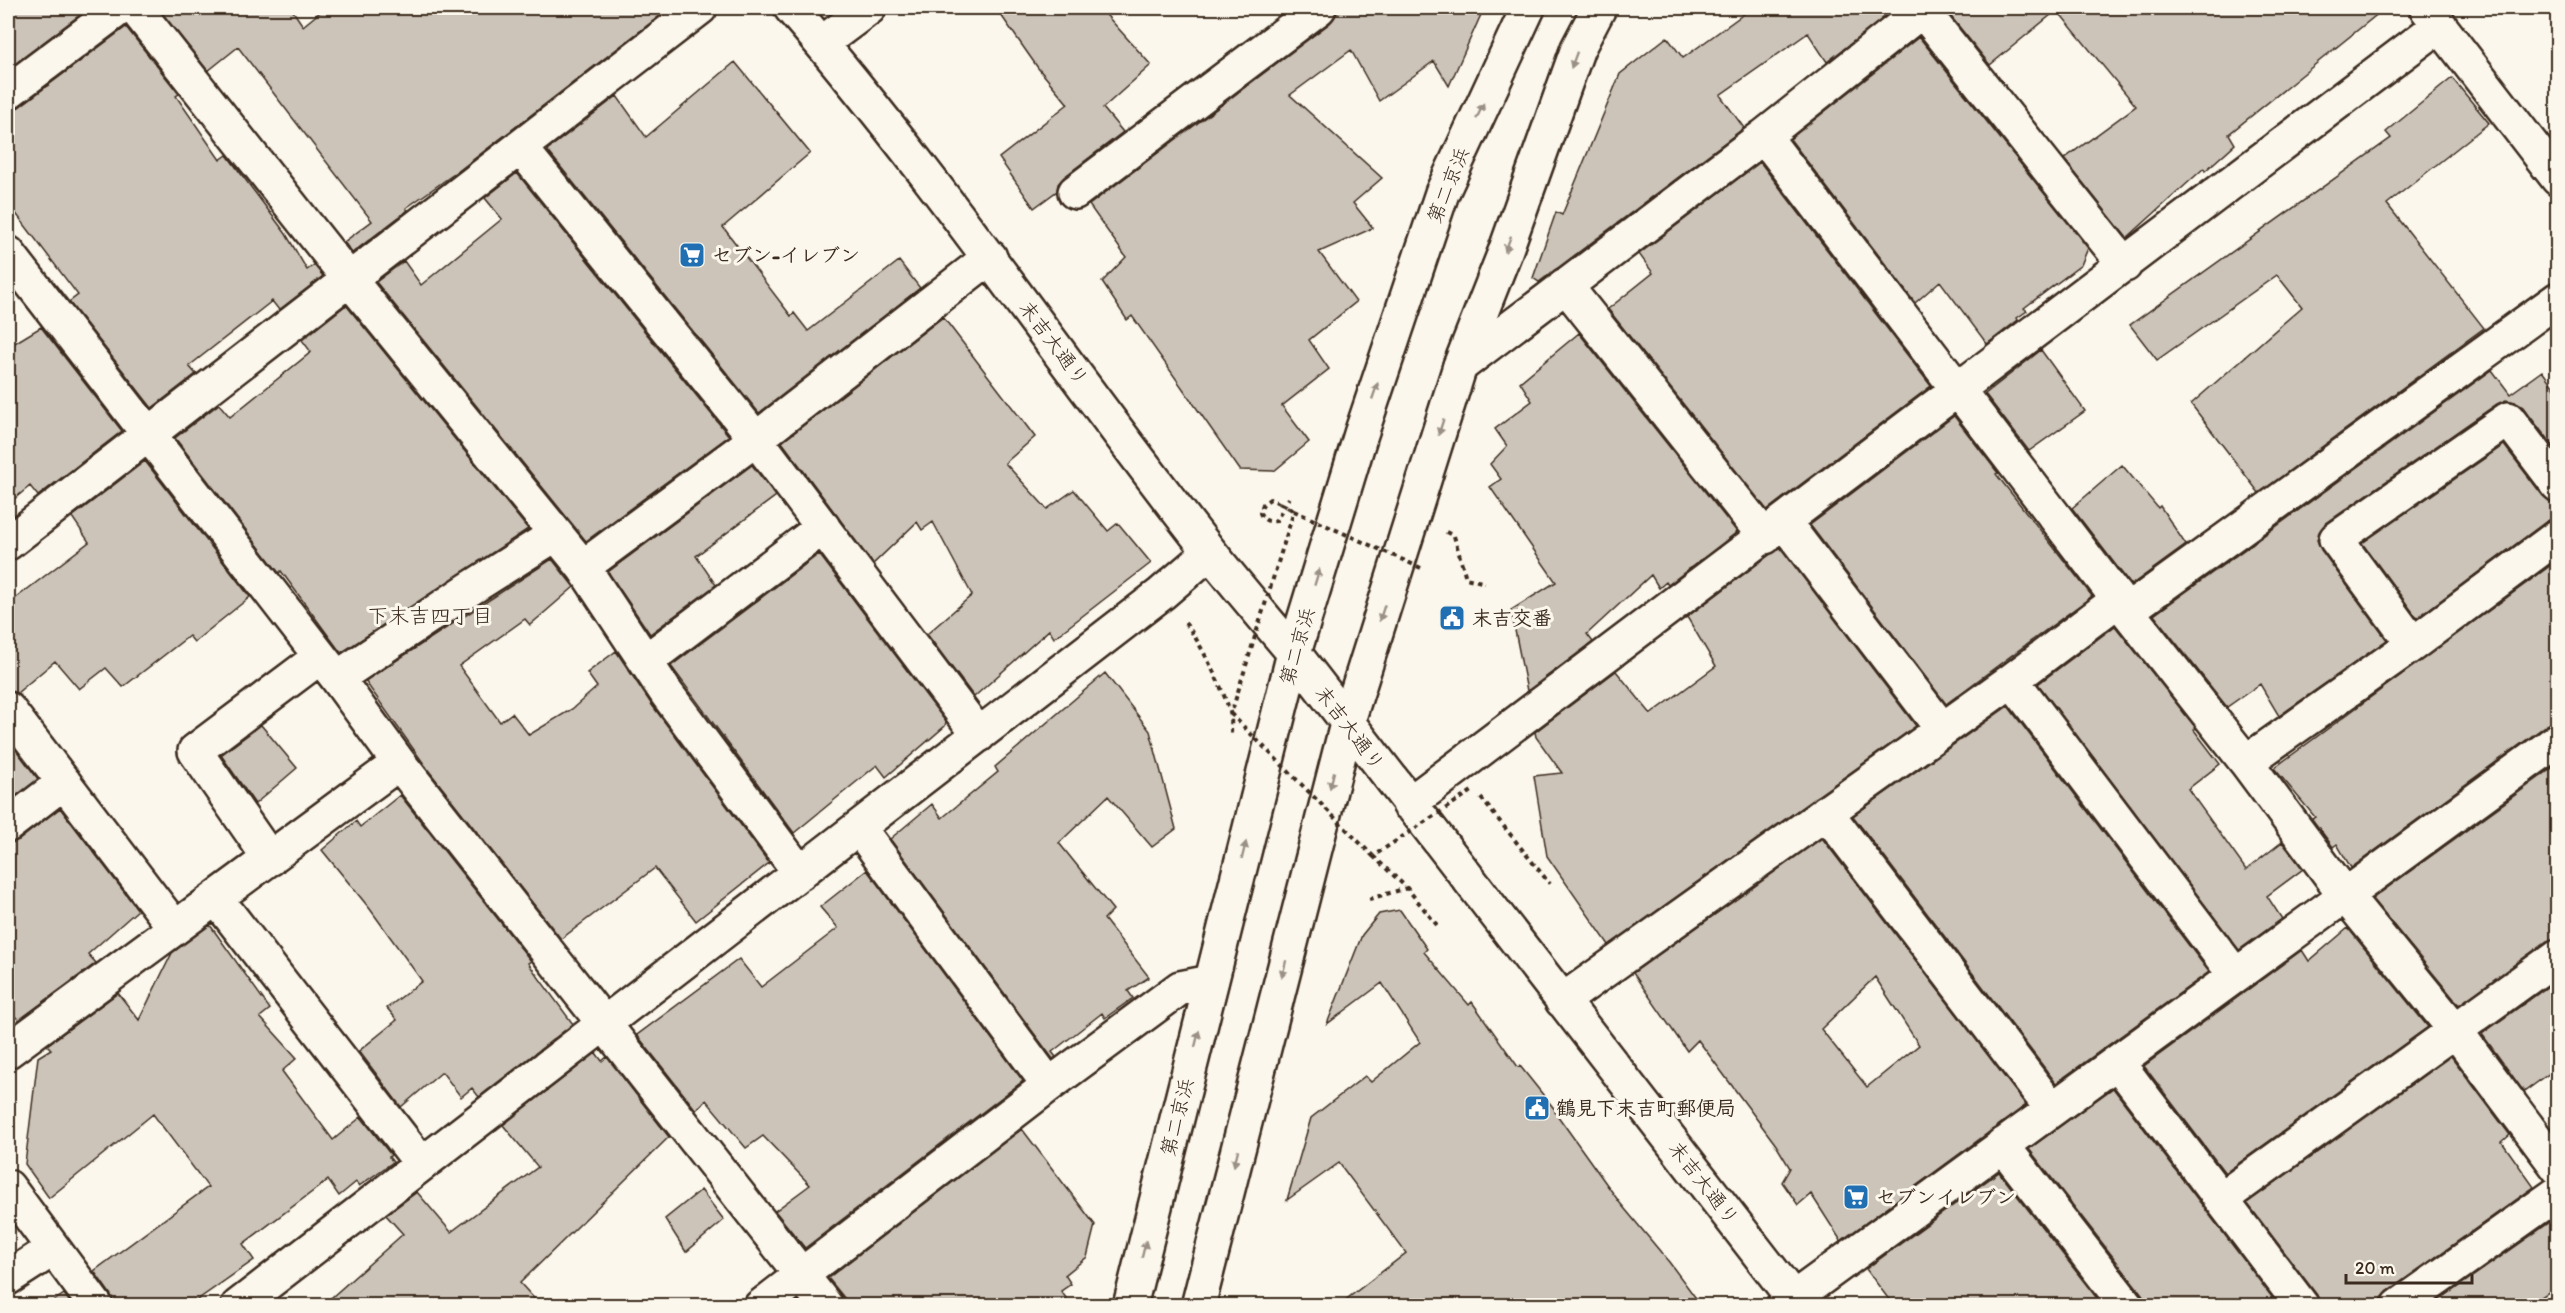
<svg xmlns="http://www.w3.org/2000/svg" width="2565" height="1313" font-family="Itim,'Klee One',sans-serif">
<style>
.building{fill:#ccc4b9;stroke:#3b2a1e;stroke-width:1.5;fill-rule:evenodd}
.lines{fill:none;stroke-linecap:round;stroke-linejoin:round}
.minor-casing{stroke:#3b2a1e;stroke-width:38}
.major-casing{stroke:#3b2a1e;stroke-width:38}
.highway-casing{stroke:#3b2a1e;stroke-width:38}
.path{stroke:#3b2a1e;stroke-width:4;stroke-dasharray:4.5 4.5;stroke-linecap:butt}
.minor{stroke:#fbf7ec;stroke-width:33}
.major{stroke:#fbf7ec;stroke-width:33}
.highway{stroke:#fbf7ec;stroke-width:33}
.path-bridge{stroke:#3b2a1e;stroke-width:4;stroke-dasharray:4.5 4.5;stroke-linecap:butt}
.oneway{fill:#9b9085}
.labels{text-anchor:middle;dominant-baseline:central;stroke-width:6;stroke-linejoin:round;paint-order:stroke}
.street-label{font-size:20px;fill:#3b2a1e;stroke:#fbf7ec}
.poi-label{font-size:20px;font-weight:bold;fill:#3b2a1e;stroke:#fbf7ec;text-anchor:start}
.neighbourhood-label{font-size:21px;fill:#3b2a1e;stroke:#fbf7ec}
</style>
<rect width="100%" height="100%" fill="#fbf7ec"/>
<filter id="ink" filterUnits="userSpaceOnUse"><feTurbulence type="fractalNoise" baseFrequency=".0167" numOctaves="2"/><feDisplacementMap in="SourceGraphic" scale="12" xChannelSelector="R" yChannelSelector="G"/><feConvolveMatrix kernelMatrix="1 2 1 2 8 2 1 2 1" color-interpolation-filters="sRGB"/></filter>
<g filter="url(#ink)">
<!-- building -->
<path class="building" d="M8,8H89L8,69Z
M158,8H291L303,26L325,8H670L461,169L406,208L408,210L352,253L344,242L372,221L238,47L208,71Z
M996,8H1100L1151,65L1103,108L1123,132L1064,177L1058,184L1057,191L1034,208L999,158L1068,104L1038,68Z
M1344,8H1484L1449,86L1434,61L1379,101L1351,50L1290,95L1382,178L1353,203L1373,228L1319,252L1356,302L1309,340L1329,369L1282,406L1309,442L1274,471L1240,470L1132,316L1127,320L1102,282L1126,257L1089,205L1330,23L1337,13Z
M1752,8H1896L1827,62L1808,33L1720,95L1744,128L1539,282L1533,278L1556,212L1562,215L1620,74L1667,37L1683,58Z
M1944,8H2385L2229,134L2235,144L2205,171L2204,168L2127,238L2064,159L2136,106L2057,10L1990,65Z
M126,27L179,94L176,96L220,160L227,155L286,234L307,270L314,265L323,276L279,310L272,301L189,366L196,374L152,408L69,302L78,295L8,203V110L19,107Z
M1919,37L2088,248L2081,265L2024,308L2027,311L2017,318L2018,320L1987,344L1940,281L1915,303L1790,139Z
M735,62L810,153L723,227L791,316L794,313L808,331L899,261L920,288L759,413L547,150L617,96L646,137Z
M2452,78L2489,123L2387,204L2484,328L2259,493L2191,404L2302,307L2277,275L2157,360L2130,325L2391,138L2386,132Z
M1760,162L1931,386L1767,510L1608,309L1653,273L1639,254Z
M517,173L729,436L586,541L376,282L404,261L421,285L502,219L485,198Z
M346,305L528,529L341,653L281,571L279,573L175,438L219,404L230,417L311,352L302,340Z
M943,317L1035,437L1005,463L1047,509L1074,490L1108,531L1118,523L1151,563L1054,638L1049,630L974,697L927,634L972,595L933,522L922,530L917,522L873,564L782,442Z
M41,327L122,431L38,496L30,486L8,504V347Z
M1579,333L1737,532L1668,585L1666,582L1659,588L1651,575L1587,634L1593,642L1527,691L1511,610L1556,582L1490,487L1501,479L1490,464L1507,446L1495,429L1532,401L1520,382Z
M2041,350L2085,411L2029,451L1985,394Z
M2492,370L2510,394L2542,371L2558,393V453L2523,407L2515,402L2506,400L2497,404L2325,524L2319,532L2317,540L2321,550L2387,640L2279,716L2260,684L2227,707L2154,615Z
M1954,416L1998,473L1996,474L2092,596L1946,704L1810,525Z
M2504,445L2543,496L2552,503L2558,510V518L2547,521L2417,618L2362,543Z
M145,461L250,597L194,642L189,636L123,687L106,668L79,689L55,661L17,693L8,691V604L89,542L72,517Z
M752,465L776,496L696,556L716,585L650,634L608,572Z
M2122,465L2158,508L2160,506L2186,545L2131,585L2072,508Z
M1780,547L1916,726L1609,945L1547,856L1534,776L1562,773L1536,737L1535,732L1616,671L1651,714L1716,666L1687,617Z
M819,554L946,722L945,726L886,777L877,765L794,833L671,666Z
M552,559L574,587L530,625L525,619L459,666L500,722L512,713L529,735L572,709L597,687L587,673L616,651L652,705L769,863L696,921L655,868L561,939L429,771L365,681Z
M2558,560V720L2547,725L2351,868L2337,844L2333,847L2312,819L2315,817L2274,768Z
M2115,626L2196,728L2194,730L2220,764L2188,789L2246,870L2282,842L2303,869L2267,896L2282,919L2239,950L2038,684Z
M1105,673L1150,731L1176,829L1152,847L1108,796L1059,843L1113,910L1104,919L1149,977L1128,991L1133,998L1105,1018L1102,1013L1052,1052L1056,1057L1053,1059L890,839L932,804L942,818L998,772L995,767Z
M2008,706L2209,972L2056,1083L1853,816Z
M261,725L297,768L255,804L221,755Z
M8,739L38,779L8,802Z
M2555,766L2558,770V938L2547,941L2459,1005L2372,899Z
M400,795L531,961L528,963L573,1024L479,1097L472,1088L461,1097L442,1072L401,1107L359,1051L397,1020L387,1008L422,981L370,909L322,850L356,821L360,827Z
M60,808L138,910L88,954L96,963L19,1020L8,1010V843L19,840Z
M1822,838L2026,1105L1841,1241L1811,1194L1798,1205L1782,1182L1790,1168L1776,1145L1698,1040L1687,1051L1633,973ZM1875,977L1919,1045L1867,1087L1821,1029Z
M867,870L1023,1081L805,1248L775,1211L810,1185L763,1136L746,1148L706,1100L696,1110L637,1035L739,959L761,987L838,928L820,907Z
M1400,910L1427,949L1424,952L1469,1005L1472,1002L1518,1067L1520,1066L1556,1111L1555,1112L1620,1203L1669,1262L1701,1305H1339L1406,1253L1339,1163L1287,1200L1311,1118L1365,1076L1371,1082L1420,1042L1382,983L1327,1024L1362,935L1379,914Z
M210,925L270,1009L260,1017L297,1058L282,1071L333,1140L361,1117L391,1155L389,1157L393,1162L359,1186L356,1182L339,1196L328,1180L243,1244L254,1260L190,1305H114L111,1295L94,1271L208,1187L153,1114L49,1198L25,1164L38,1057L51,1049L47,1045L118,993L139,1020L172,953Z
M2348,928L2428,1027L2225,1173L2144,1066L2302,950L2309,961Z
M2558,979V1067L2524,1092L2482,1034Z
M596,1053L602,1061L607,1057L669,1137L520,1283L540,1305H323L403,1234L386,1215L417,1192L451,1232L538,1167L503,1125Z
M2451,1056L2510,1135L2502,1142L2534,1187L2388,1291L2382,1298L2381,1305H2320L2317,1295L2247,1203Z
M2113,1088L2278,1305H2145L2142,1294L2029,1149Z
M1022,1129L1095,1225L1087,1257L1065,1275L1071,1284L1061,1291L1071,1305H850L828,1278Z
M1999,1172L2099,1301L2093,1305H1893L1866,1269Z
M701,1190L724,1220L686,1252L665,1219Z
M2556,1218L2558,1286L2529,1305H2432Z
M64,1294L72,1305H48Z"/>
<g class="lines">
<!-- minor casing -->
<g class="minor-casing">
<path id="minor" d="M135,8L349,279L583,567L667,694L800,873
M791,8C941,181 1068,372 1210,552C1237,586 1266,620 1294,653L1799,1306
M2427,9L2558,179
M1922,10L2125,265
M822,43L869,8
M8,92L120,8
M1764,136L2127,611L2246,762L2345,895L2455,1030L2558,1168
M520,147L756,439L979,735
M1075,192L1319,8
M8,253L337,678L399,763L826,1306
M1565,285L1765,537
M1460,366L1764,136L1925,8
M1784,522L1942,729
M8,543L700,8
M583,567L756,439L990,257
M2127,611L2558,299
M2413,644L2336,539L2508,419L2558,485
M646,661L823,527
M337,678L468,590L556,534
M2012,680L2235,975
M8,709L175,928
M2246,762L2413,644L2558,536
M1409,804L2440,25
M1826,812L2052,1109
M8,825L64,782
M859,828L1049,1085
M270,859L195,751L320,657
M216,898L421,1163
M1562,1001L2012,680L2118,600
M8,1051L399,763
M2117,1062L2302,1306
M2002,1145L2127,1306
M2221,1199L2558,956
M8,1278L53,1249
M238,1306L1161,594L1210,552
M761,1306L1049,1085L1180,988L1211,982
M1783,1306L2558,740
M2399,1306L2558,1193"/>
</g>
<!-- major casing -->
<g class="major-casing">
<path id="major" d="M8,1187L96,1306"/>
</g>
<!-- highway casing -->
<g class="highway-casing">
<path id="highway" d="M1130,1306L1294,653L1361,434L1442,193L1528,8
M1198,1306L1347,724L1460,366L1505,252L1578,48L1599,8"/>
</g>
<!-- path -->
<path class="path" d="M1279,503L1270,499L1263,504L1260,513C1264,521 1268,522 1276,521L1289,498
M1289,508L1294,511
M1446,532L1454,536L1466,578L1485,583
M1185,623C1199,639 1224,691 1230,712C1232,719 1231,729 1231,736
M1481,798L1550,884
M1373,856L1407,888L1437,925
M1369,899L1407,888"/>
<!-- minor -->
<use href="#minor" class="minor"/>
<!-- major -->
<use href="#major" class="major"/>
<!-- highway -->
<use href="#highway" class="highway"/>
<!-- path-bridge -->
<path class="path-bridge" d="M1279,503L1289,508
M1421,568L1294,511L1231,714L1373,856L1475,789"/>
</g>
<!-- one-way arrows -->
<defs><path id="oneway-solid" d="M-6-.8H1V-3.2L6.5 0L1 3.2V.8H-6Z" transform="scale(1.5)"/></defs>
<g class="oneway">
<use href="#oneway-solid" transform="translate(1574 60) rotate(110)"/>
<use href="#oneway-solid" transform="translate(1480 111) rotate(-65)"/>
<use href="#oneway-solid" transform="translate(1508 244) rotate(110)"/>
<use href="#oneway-solid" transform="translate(1375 391) rotate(-71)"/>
<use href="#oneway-solid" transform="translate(1441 427) rotate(108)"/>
<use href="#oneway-solid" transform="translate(1317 577) rotate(-73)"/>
<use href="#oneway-solid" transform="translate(1382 613) rotate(108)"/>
<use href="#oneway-solid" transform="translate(1332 780) rotate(104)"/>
<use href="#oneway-solid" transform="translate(1244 850) rotate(-76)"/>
<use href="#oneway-solid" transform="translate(1284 969) rotate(104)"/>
<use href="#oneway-solid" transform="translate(1197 1039) rotate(-76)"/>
<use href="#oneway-solid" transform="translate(1236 1158) rotate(104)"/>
<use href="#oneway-solid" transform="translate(1144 1249) rotate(-76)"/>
</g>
</g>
<!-- icons -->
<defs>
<g id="supermarket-square" transform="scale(1.35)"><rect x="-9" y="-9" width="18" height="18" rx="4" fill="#1f6fb2" stroke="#fbf7ec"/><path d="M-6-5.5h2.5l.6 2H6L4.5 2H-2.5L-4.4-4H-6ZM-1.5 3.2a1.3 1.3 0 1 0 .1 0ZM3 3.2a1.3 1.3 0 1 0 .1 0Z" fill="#fff"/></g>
<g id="civic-square" transform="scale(1.35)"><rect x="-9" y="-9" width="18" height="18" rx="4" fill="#1f6fb2" stroke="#fbf7ec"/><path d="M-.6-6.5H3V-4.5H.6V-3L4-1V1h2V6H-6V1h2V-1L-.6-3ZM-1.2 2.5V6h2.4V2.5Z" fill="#fff"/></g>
</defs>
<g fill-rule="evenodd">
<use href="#supermarket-square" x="692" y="255"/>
<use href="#civic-square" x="1452" y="618"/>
<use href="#civic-square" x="1537" y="1108"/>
<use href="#supermarket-square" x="1856" y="1197"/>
</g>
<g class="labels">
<!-- street labels -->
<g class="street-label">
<text transform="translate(1448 185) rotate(-68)">第二京浜</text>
<text transform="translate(1054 343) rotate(53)">末吉大通り</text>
<text transform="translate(1297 646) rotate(-74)">第二京浜</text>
<text transform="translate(1350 728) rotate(53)">末吉大通り</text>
<text transform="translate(1177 1117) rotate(-76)">第二京浜</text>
<text transform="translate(1704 1183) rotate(52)">末吉大通り</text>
</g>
<!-- poi labels -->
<g class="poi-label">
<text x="712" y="255">セブン-イレブン</text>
<text x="1472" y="618">末吉交番</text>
<text x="1556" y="1108">鶴見下末吉町郵便局</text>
<text x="1876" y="1197">セブンイレブン</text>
</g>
<!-- neighbourhood labels -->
<g class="neighbourhood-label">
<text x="430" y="615">下末吉四丁目</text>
</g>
</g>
<!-- margin -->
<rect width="2565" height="1313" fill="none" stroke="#fbf7ec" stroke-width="30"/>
<rect x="15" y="15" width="2535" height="1283" fill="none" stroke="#3b2a1e" stroke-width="2" filter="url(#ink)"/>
<!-- scale -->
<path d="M2346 1274v9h126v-9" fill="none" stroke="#3b2a1e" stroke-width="3"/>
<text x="2355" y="1274" font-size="18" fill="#3b2a1e" stroke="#fbf7ec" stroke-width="4.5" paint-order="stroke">20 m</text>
</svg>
